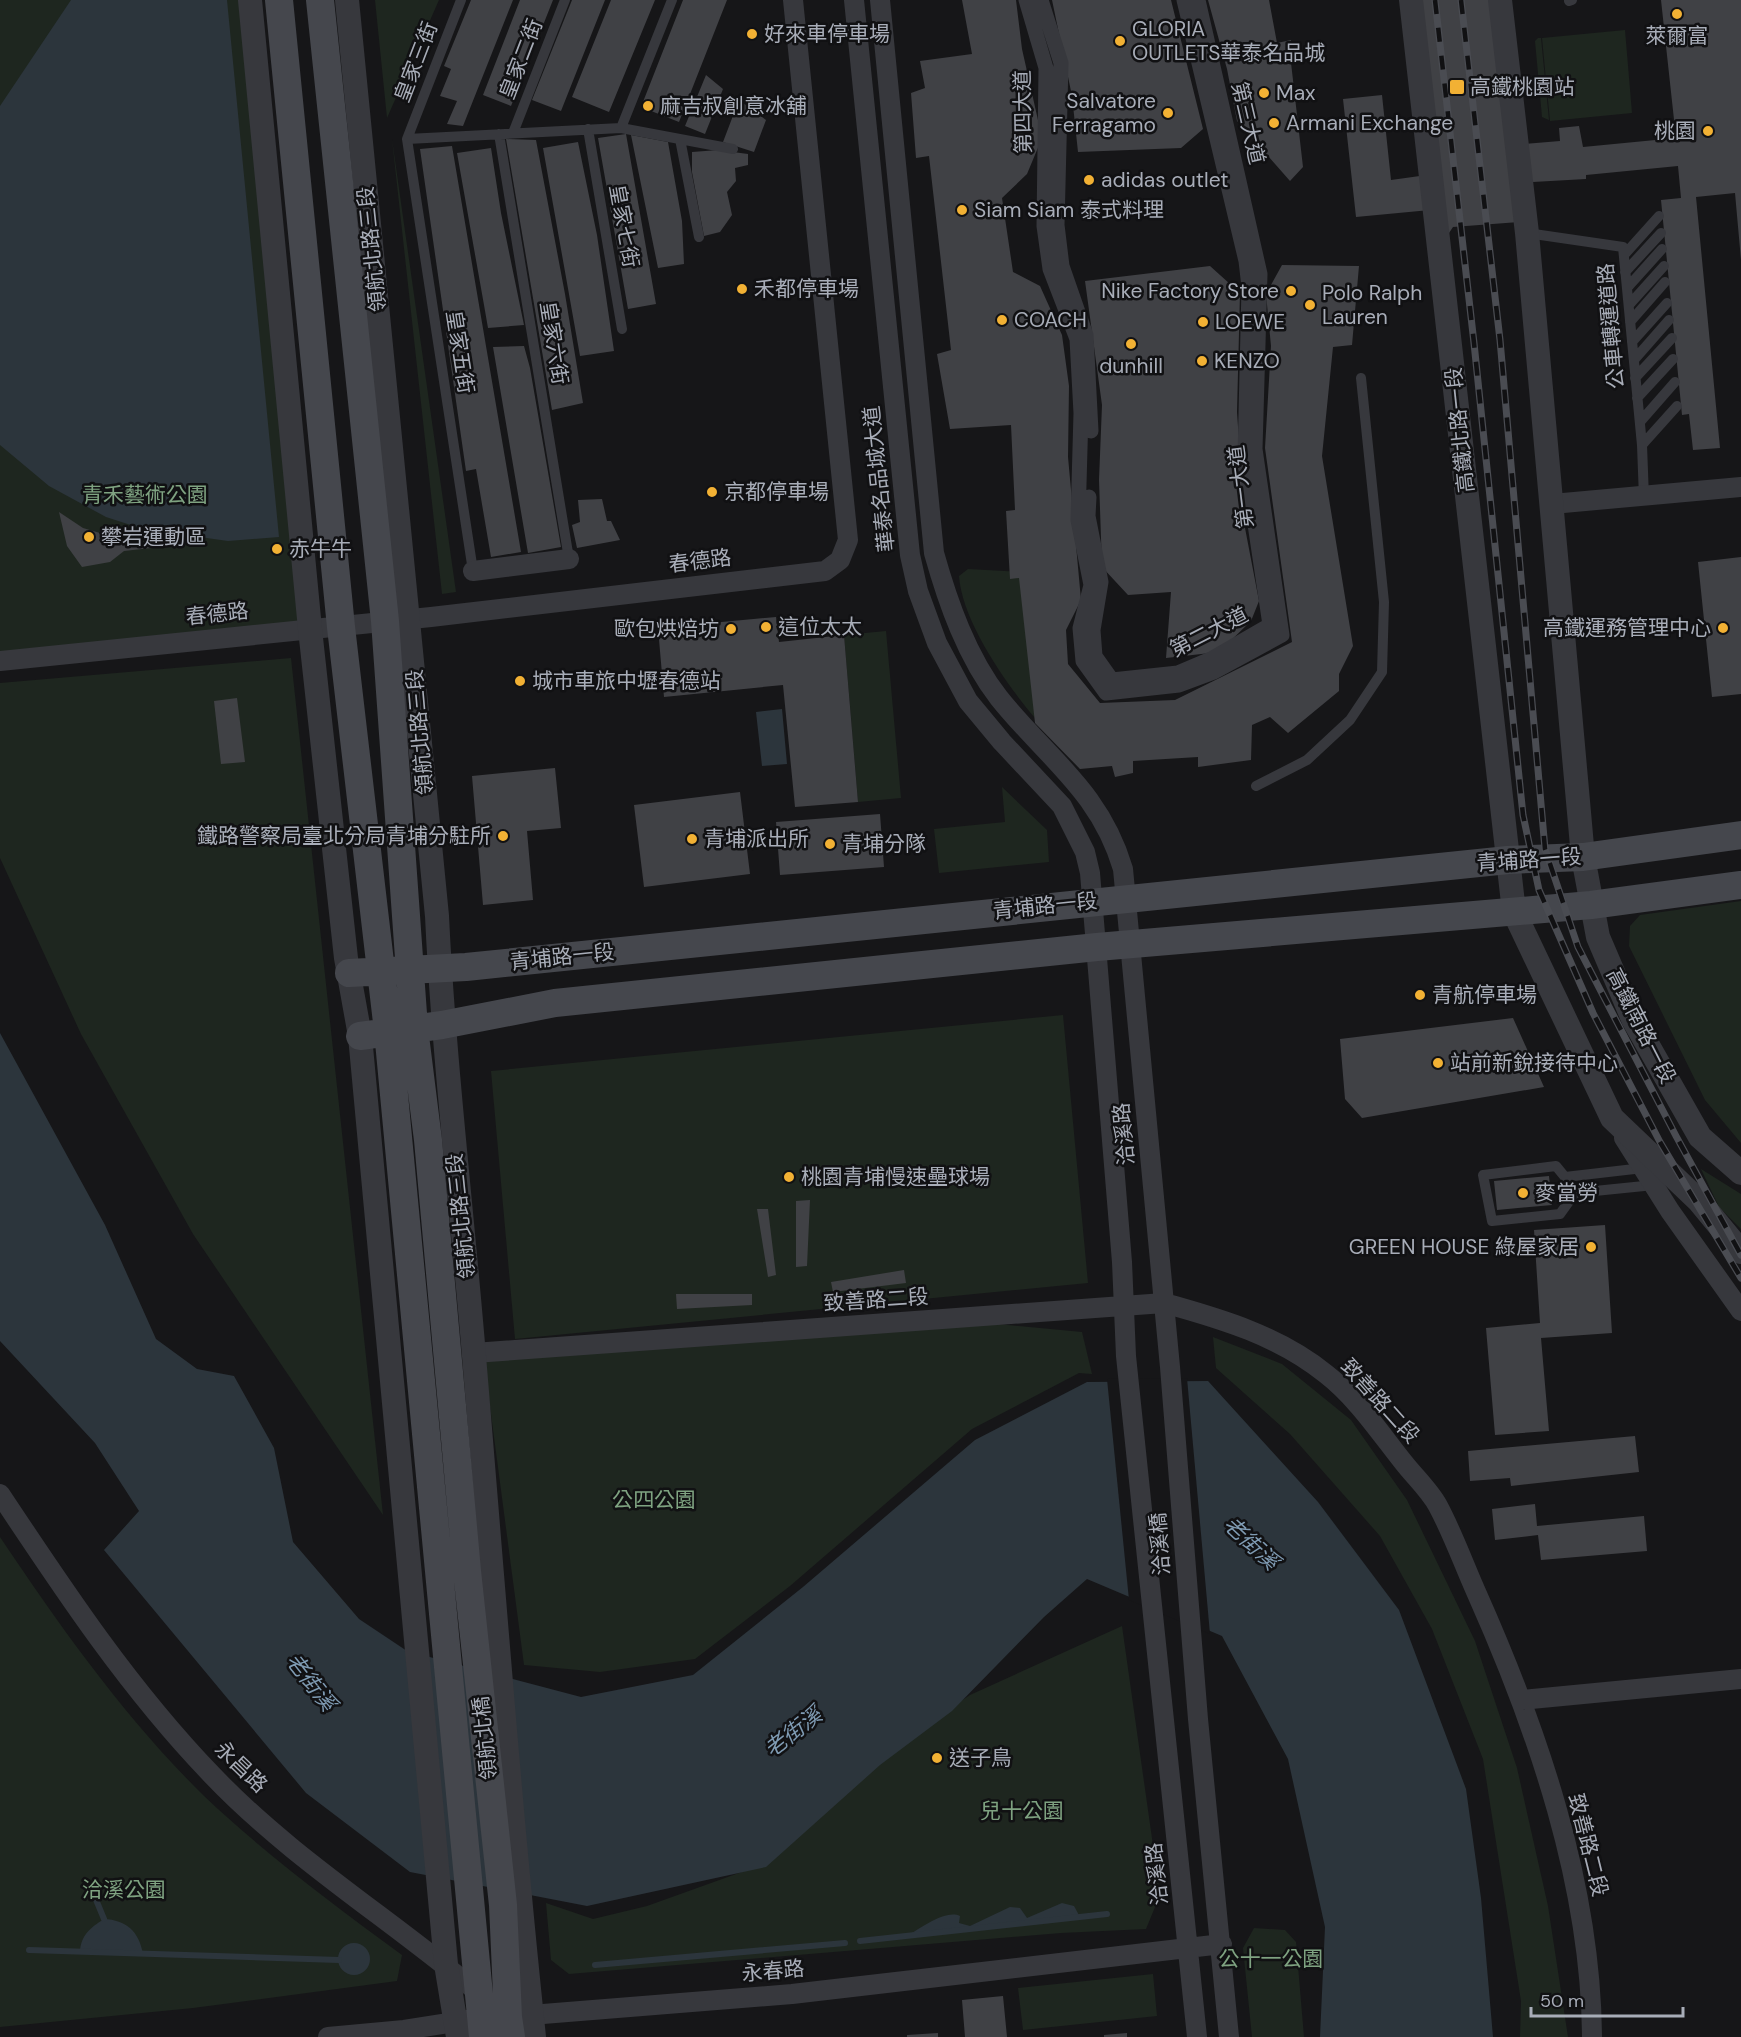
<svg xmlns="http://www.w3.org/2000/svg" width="1741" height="2037" font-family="'DM Sans','Noto Sans TC',sans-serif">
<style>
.green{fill:#1e261f}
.water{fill:#2c353c}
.pier{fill:#161618}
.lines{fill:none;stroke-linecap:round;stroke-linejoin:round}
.stream{stroke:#2c353c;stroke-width:6}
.building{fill:#404145}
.service{stroke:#37383d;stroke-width:10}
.pedestrian{stroke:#37383d;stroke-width:15}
.minor{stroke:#37383d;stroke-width:20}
.tertiary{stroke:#37383d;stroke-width:24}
.secondary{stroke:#45474d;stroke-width:28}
.rail-casing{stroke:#4a4c52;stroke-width:7}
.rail{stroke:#111113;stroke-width:4.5;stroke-dasharray:14;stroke-linecap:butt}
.poi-dot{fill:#f2b134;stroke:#111113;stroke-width:2}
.labels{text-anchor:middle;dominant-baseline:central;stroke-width:5;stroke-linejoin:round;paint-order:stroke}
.poi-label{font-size:21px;fill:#a8adb8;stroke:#111113;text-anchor:start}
.street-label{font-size:21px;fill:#a8adb8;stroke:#111113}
.park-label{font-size:21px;fill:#7fa381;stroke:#111113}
.water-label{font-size:22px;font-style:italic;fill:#7f9bb3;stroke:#111113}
</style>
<rect width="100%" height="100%" fill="#161618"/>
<!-- green -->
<path class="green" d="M0,0H241L302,625L0,657Z
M375,0H439L387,118Z
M1625,30L1632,113L1550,121L1542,38Z
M1538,38H1541L1549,120L1542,117L1535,41Z
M392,139L456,592L442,594Z
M968,569L1023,572L1035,718C1006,684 962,621 959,576Z
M886,631L901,798L858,802L844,635Z
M291,658L383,1515L193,1234L81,1034L0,858V683Z
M1002,787L1047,830L1049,862L939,873L934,829L1005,822Z
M1741,901V1143L1705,1100L1629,946L1630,926L1640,915Z
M1063,1015L1088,1283L515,1339L491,1071Z
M1701,1169L1741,1194V1229L1719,1207Z
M987,1323L1082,1332L1092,1374L1079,1373L972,1429L790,1586L695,1659L600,1672L524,1665L484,1361Z
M1213,1337L1282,1364L1351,1420L1407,1500L1475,1641L1517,1768L1548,1906L1568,2037H1520L1521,2001L1483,1759L1432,1629L1380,1536L1290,1434L1216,1368Z
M0,1537C61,1628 125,1718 203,1795C265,1854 334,1905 402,1955L397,1981L193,2008L0,2027Z
M1122,1626L1160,1895L1146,1929L1061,1933L569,1974L551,1960L546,1903L593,1919L647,1906L764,1864L912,1734L970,1695Z
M1254,1928L1285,1930L1296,1942L1304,2037H1252L1243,1948Z
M1153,1974L1157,2016L1023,2030L1018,1988Z"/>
<!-- water -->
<path class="water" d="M71,0H227L279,537L228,541L143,529L106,517L49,486L0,445V106Z
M782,709L787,764L762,766L756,712Z
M0,1033L105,1225L156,1339L197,1369L234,1376L274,1448L293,1542L359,1619L407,1651L581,1697L693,1675L803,1587L975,1440L1087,1382L1208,1381L1318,1502L1399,1610L1466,1789L1481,1898L1493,2037H1320L1325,1927L1288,1759L1222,1636L1087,1579L1044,1617L952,1711L880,1765L766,1867L587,1906L410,1872L306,1793L104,1550L139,1511L95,1443L0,1341Z
M1062,1903L1074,1906L1080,1917L907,1936C920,1929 945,1909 960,1916L959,1923L970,1926L1010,1907L1020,1908L1027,1918Z
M104,1919C126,1920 139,1931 143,1954L80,1952C81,1935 90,1928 104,1919Z
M338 1959a16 16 0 1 1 32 0a16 16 0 1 1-32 0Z"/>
<!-- pier -->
<path class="pier" d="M1187,1378L1210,1634L1129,1600L1107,1379Z"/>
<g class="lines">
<!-- stream -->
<path class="stream" d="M92,1890L104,1919
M860,1941L1107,1914
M29,1950L339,1960
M595,1965L845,1943"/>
</g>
<!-- building -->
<path class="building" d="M471,0H513L463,126L447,124L457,101L440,96L451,69L444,66Z
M520,0H553L511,106L483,95Z
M572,0H605L561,111L532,100Z
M611,0H655L609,112L572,97Z
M683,0H727L679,122L641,107Z
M962,0H1016L1022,49L1042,138L1027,174L1002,198L1013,272L1040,286L1062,335L1069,386L1068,457L1081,600L1066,630L1068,664L1100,703L1175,700L1292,642L1265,448L1271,346L1266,294L1282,265L1359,266L1352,345L1333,347L1322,456L1353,646L1339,674V691L1288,733L1270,717L1252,725L1251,760L1198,767V757L1133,761V773L1115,777L1112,766L1080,769L1035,723L1019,578L1010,579L1006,511L1015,510L1011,425L950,429L937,354L951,350L929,156L916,158L911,93L925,88L920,61L972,54Z
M1052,0H1171L1203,129L1181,148L1078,152L1072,96Z
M1208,0H1269L1277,43L1291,40L1290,54L1303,167L1290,181L1237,121L1227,69Z
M1411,0H1497L1511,145L1560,141L1559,128L1579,126L1583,147L1676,138L1661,0H1741V260L1735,193L1696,197L1720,448L1693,450L1689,414L1682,415L1661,200L1681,198L1678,166L1586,175V179L1516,183L1519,222L1453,227L1435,254L1430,210L1356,217L1343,99L1382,95L1391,180L1427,175Z
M706,75L723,89L705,134L685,126Z
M739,100L766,120L754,152L723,142Z
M626,134L656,304L628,309L598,138Z
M631,135L668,142L682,221L684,264L658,268Z
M506,139L536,140L565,294L583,403L552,410Z
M578,142L597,235L614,351L580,356L543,148Z
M452,146L521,552L491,557L476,469L466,471L420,149Z
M491,148L501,213L524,325L488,328L484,305L457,153Z
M718,150L748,154V165L735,168L736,181L727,192L732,215L720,232L704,236L692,172V152Z
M1210,266L1240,293L1237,412L1245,528L1259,601L1251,621L1219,652L1166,658L1171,592L1128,595L1102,567L1099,480L1102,405L1085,281Z
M524,346L530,368L561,547L528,553L493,347Z
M602,499L607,521H611L620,540L577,548L572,525L580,522L578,500Z
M59,512L83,528L151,548L124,551L110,562L82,567L67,546Z
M1741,557V694L1712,697L1698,562Z
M776,617L779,642L844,635L858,802L795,807L783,685L664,697L658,628Z
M237,698L245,762L221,764L214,701Z
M555,768L561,828L527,831L533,900L483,905L472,776Z
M740,792L750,874L644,887L634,805Z
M880,814L884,867L780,875L776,822Z
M1513,1018L1544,1087L1362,1118L1345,1099L1340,1039Z
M1549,1176L1552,1205L1497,1210L1494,1181Z
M810,1200L807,1266L796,1267V1201Z
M757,1209H768L776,1275L768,1277Z
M1605,1225L1612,1333L1541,1338L1549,1431L1495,1435L1486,1328L1540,1323L1534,1230Z
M904,1270L906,1283L833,1292L831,1282Z
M676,1294H752V1305L677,1309Z
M1635,1436L1639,1472L1511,1486L1510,1478L1470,1481L1468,1451Z
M1535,1504L1537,1526L1644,1516L1647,1551L1541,1560L1538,1535L1495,1540L1492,1509Z
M1003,1996L1007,2037H965L962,2000Z
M938,2033V2037H907V2035Z
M1127,2033V2037H1104V2035Z"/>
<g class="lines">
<!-- service -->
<path class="service" d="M1569,1L1572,0
M621,128L672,0
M588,129L622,329
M513,133L565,0
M499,134L569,559
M407,139L473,571
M407,139L621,128L733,149
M407,139L461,0
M680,139L699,237
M1527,233L1623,247L1642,445L1644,498
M1624,255L1659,216
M1625,272L1661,233
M1627,288L1662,249
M1629,305L1664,266
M1630,322L1665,282
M1632,342L1667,303
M1634,360L1669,320
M1635,378L1672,338
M1637,398L1673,359
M1640,422L1675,382
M1642,445L1677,406
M1256,786L1307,760L1350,720L1382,672L1384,602L1361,378
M1643,1168L1565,1177L1556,1166L1483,1175L1492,1221L1560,1214L1575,1193L1654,1185"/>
<!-- pedestrian -->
<path class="pedestrian" d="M1026,0L1046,68L1044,226L1050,269L1077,339L1081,413L1078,520L1091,585L1080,628L1083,661L1106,693L1179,685L1214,672L1282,635L1255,449L1260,274L1198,0
M1041,0L1061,63L1057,225L1062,266L1086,335L1091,431
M1089,497L1088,516L1101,582L1093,630L1095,656L1112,680L1178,673L1211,659L1270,625L1245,457L1249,287L1246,261L1184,0"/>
<!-- minor -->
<path class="minor" d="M854,0L910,555L918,591L937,643L968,701L1002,742L1062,806L1085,852L1090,873L1122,1262L1126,1356L1197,2037
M880,0L934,553C948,603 967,657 999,698C1047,758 1100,791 1123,869L1170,1367L1198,1719L1229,2037
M1552,504L1741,487
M473,571L569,559
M0,661L431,617L825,571L840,560L848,540L793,0
M1624,1138L1670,1211L1741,1311
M474,1353L1164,1303C1222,1319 1279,1336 1326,1374C1357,1398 1380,1433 1404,1463C1415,1477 1430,1491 1438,1506C1453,1534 1464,1565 1477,1594C1538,1731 1591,1885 1592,2037
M0,1494C65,1592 130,1690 212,1775C293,1860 394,1921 482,1996
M1522,1700L1741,1679
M518,2016L792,1994L1222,1944
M328,2037L404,2030L468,2020"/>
<!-- tertiary -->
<path class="tertiary" d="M250,0L310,629L346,958L360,1036L446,1964L458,2037
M347,0L437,916C444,1063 462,1209 474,1356C493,1583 510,1810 534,2037
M1411,0L1514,912L1612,1118L1699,1201L1741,1252
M1500,0L1527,233L1583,857L1598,937L1633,1019L1700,1137L1741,1173"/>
<!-- secondary -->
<path class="secondary" d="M279,0L341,627L388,1031L483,2037
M320,0L385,621L414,1028L428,1140L467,1571L503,1905L508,2017L511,2037
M349,973L466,967L1508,860L1583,857L1741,835
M360,1036L442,1025L555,1003L1097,947L1591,905L1741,885"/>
<!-- rail casing -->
<g class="rail-casing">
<path id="rail" d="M1435,0L1474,343L1523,815L1539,890L1593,1013L1660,1142L1741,1278
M1461,0L1500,340L1545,849L1578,947L1676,1136L1741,1255"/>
</g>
<!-- rail -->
<use href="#rail" class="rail"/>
</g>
<!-- markers -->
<g class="poi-dot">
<circle cx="1677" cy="14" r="6"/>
<circle cx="752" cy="34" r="6"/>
<circle cx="1120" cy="41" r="6"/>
<rect x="1449" y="79" width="16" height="16" rx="3"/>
<circle cx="1264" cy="93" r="6"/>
<circle cx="648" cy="106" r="6"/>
<circle cx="1168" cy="113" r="6"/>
<circle cx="1274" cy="123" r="6"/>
<circle cx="1708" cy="131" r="6"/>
<circle cx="1089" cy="180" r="6"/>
<circle cx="962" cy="210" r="6"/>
<circle cx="742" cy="289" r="6"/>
<circle cx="1291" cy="291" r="6"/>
<circle cx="1310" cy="305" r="6"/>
<circle cx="1002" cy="320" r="6"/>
<circle cx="1203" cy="322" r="6"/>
<circle cx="1131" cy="344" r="6"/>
<circle cx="1202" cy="361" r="6"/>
<circle cx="712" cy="492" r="6"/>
<circle cx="89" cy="537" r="6"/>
<circle cx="277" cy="549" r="6"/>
<circle cx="766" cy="627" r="6"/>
<circle cx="1723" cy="628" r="6"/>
<circle cx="731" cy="629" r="6"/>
<circle cx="520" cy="681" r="6"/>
<circle cx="503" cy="836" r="6"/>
<circle cx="692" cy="839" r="6"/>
<circle cx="830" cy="844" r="6"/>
<circle cx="1420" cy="995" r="6"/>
<circle cx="1438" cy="1063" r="6"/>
<circle cx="789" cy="1177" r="6"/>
<circle cx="1523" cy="1193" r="6"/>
<circle cx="1591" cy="1247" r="6"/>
<circle cx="937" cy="1758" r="6"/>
</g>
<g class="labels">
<!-- poi labels -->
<g class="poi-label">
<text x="1132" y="29">GLORIA<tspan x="1132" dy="24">OUTLETS華泰名品城</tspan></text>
<text x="764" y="34">好來車停車場</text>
<text x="1677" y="36" text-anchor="middle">萊爾富</text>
<text x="1470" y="87">高鐵桃園站</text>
<text x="1276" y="93">Max</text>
<text x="1156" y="101" text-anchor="end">Salvatore<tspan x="1156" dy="24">Ferragamo</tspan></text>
<text x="660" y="106">麻吉叔創意冰舖</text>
<text x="1286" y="123">Armani Exchange</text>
<text x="1696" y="131" text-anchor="end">桃園</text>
<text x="1101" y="180">adidas outlet</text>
<text x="974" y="210">Siam Siam 泰式料理</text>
<text x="754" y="289">禾都停車場</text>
<text x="1279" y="291" text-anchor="end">Nike Factory Store</text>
<text x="1322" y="293">Polo Ralph<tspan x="1322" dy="24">Lauren</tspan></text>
<text x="1014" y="320">COACH</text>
<text x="1215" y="322">LOEWE</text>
<text x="1214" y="361">KENZO</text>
<text x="1131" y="366" text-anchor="middle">dunhill</text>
<text x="724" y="492">京都停車場</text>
<text x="101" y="537">攀岩運動區</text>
<text x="289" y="549">赤牛牛</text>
<text x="778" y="627">這位太太</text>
<text x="1711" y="628" text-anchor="end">高鐵運務管理中心</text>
<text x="719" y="629" text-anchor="end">歐包烘焙坊</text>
<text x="532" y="681">城市車旅中壢春德站</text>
<text x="491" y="836" text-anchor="end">鐵路警察局臺北分局青埔分駐所</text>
<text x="704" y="839">青埔派出所</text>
<text x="842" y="844">青埔分隊</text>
<text x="1432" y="995">青航停車場</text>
<text x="1450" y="1063">站前新銳接待中心</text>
<text x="801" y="1177">桃園青埔慢速壘球場</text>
<text x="1535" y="1193">麥當勞</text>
<text x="1579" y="1247" text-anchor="end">GREEN HOUSE 綠屋家居</text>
<text x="949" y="1758">送子鳥</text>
</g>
<!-- street labels -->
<g class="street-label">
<text transform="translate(521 59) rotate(-69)">皇家二街</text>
<text transform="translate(416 62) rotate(-69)">皇家三街</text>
<text transform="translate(1023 112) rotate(-91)">第四大道</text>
<text transform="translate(1248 123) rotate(77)">第三大道</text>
<text transform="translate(624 226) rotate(80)">皇家七街</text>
<text transform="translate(372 249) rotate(-96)">領航北路三段</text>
<text transform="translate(1611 326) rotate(-95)">公車轉運道路</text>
<text transform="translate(554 343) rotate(81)">皇家六街</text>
<text transform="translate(460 352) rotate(81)">皇家五街</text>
<text transform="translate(1460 430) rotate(-96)">高鐵北路一段</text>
<text transform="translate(879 479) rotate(-96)">華泰名品城大道</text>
<text transform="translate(1241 487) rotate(-97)">第一大道</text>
<text transform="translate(700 561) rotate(-7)">春德路</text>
<text transform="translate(217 614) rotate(-6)">春德路</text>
<text transform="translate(1209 632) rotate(-27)">第二大道</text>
<text transform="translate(420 732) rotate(-95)">領航北路三段</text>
<text transform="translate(1529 860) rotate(-4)">青埔路一段</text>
<text transform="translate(1045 906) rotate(-6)">青埔路一段</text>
<text transform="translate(562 957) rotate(-6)">青埔路一段</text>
<text transform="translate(1641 1026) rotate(63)">高鐵南路一段</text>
<text transform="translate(1124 1134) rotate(-95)">洽溪路</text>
<text transform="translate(461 1216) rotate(-96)">領航北路三段</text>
<text transform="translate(876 1300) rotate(-4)">致善路二段</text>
<text transform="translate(1380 1401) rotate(48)">致善路二段</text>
<text transform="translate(1160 1544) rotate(-94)">洽溪橋</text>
<text transform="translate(485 1738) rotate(-96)">領航北橋</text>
<text transform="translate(241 1767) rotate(44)">永昌路</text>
<text transform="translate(1588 1845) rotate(76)">致善路二段</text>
<text transform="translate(1157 1874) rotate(-96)">洽溪路</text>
<text transform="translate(773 1971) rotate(-5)">永春路</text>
</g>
<!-- park labels -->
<g class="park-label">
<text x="145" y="495">青禾藝術公園</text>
<text x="654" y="1500">公四公園</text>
<text x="1022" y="1811">兒十公園</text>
<text x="124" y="1890">洽溪公園</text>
<text x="1271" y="1959">公十一公園</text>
</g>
<!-- water labels -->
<g class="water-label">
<text transform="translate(1251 1543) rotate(43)">老街溪</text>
<text transform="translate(311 1682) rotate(52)">老街溪</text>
<text transform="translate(793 1732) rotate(-38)">老街溪</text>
</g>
</g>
<!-- scale -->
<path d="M1531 2007v9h152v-9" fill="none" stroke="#a8adb8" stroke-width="3"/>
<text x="1540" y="2007" font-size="18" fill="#a8adb8" stroke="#111113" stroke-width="4.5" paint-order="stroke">50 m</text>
</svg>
